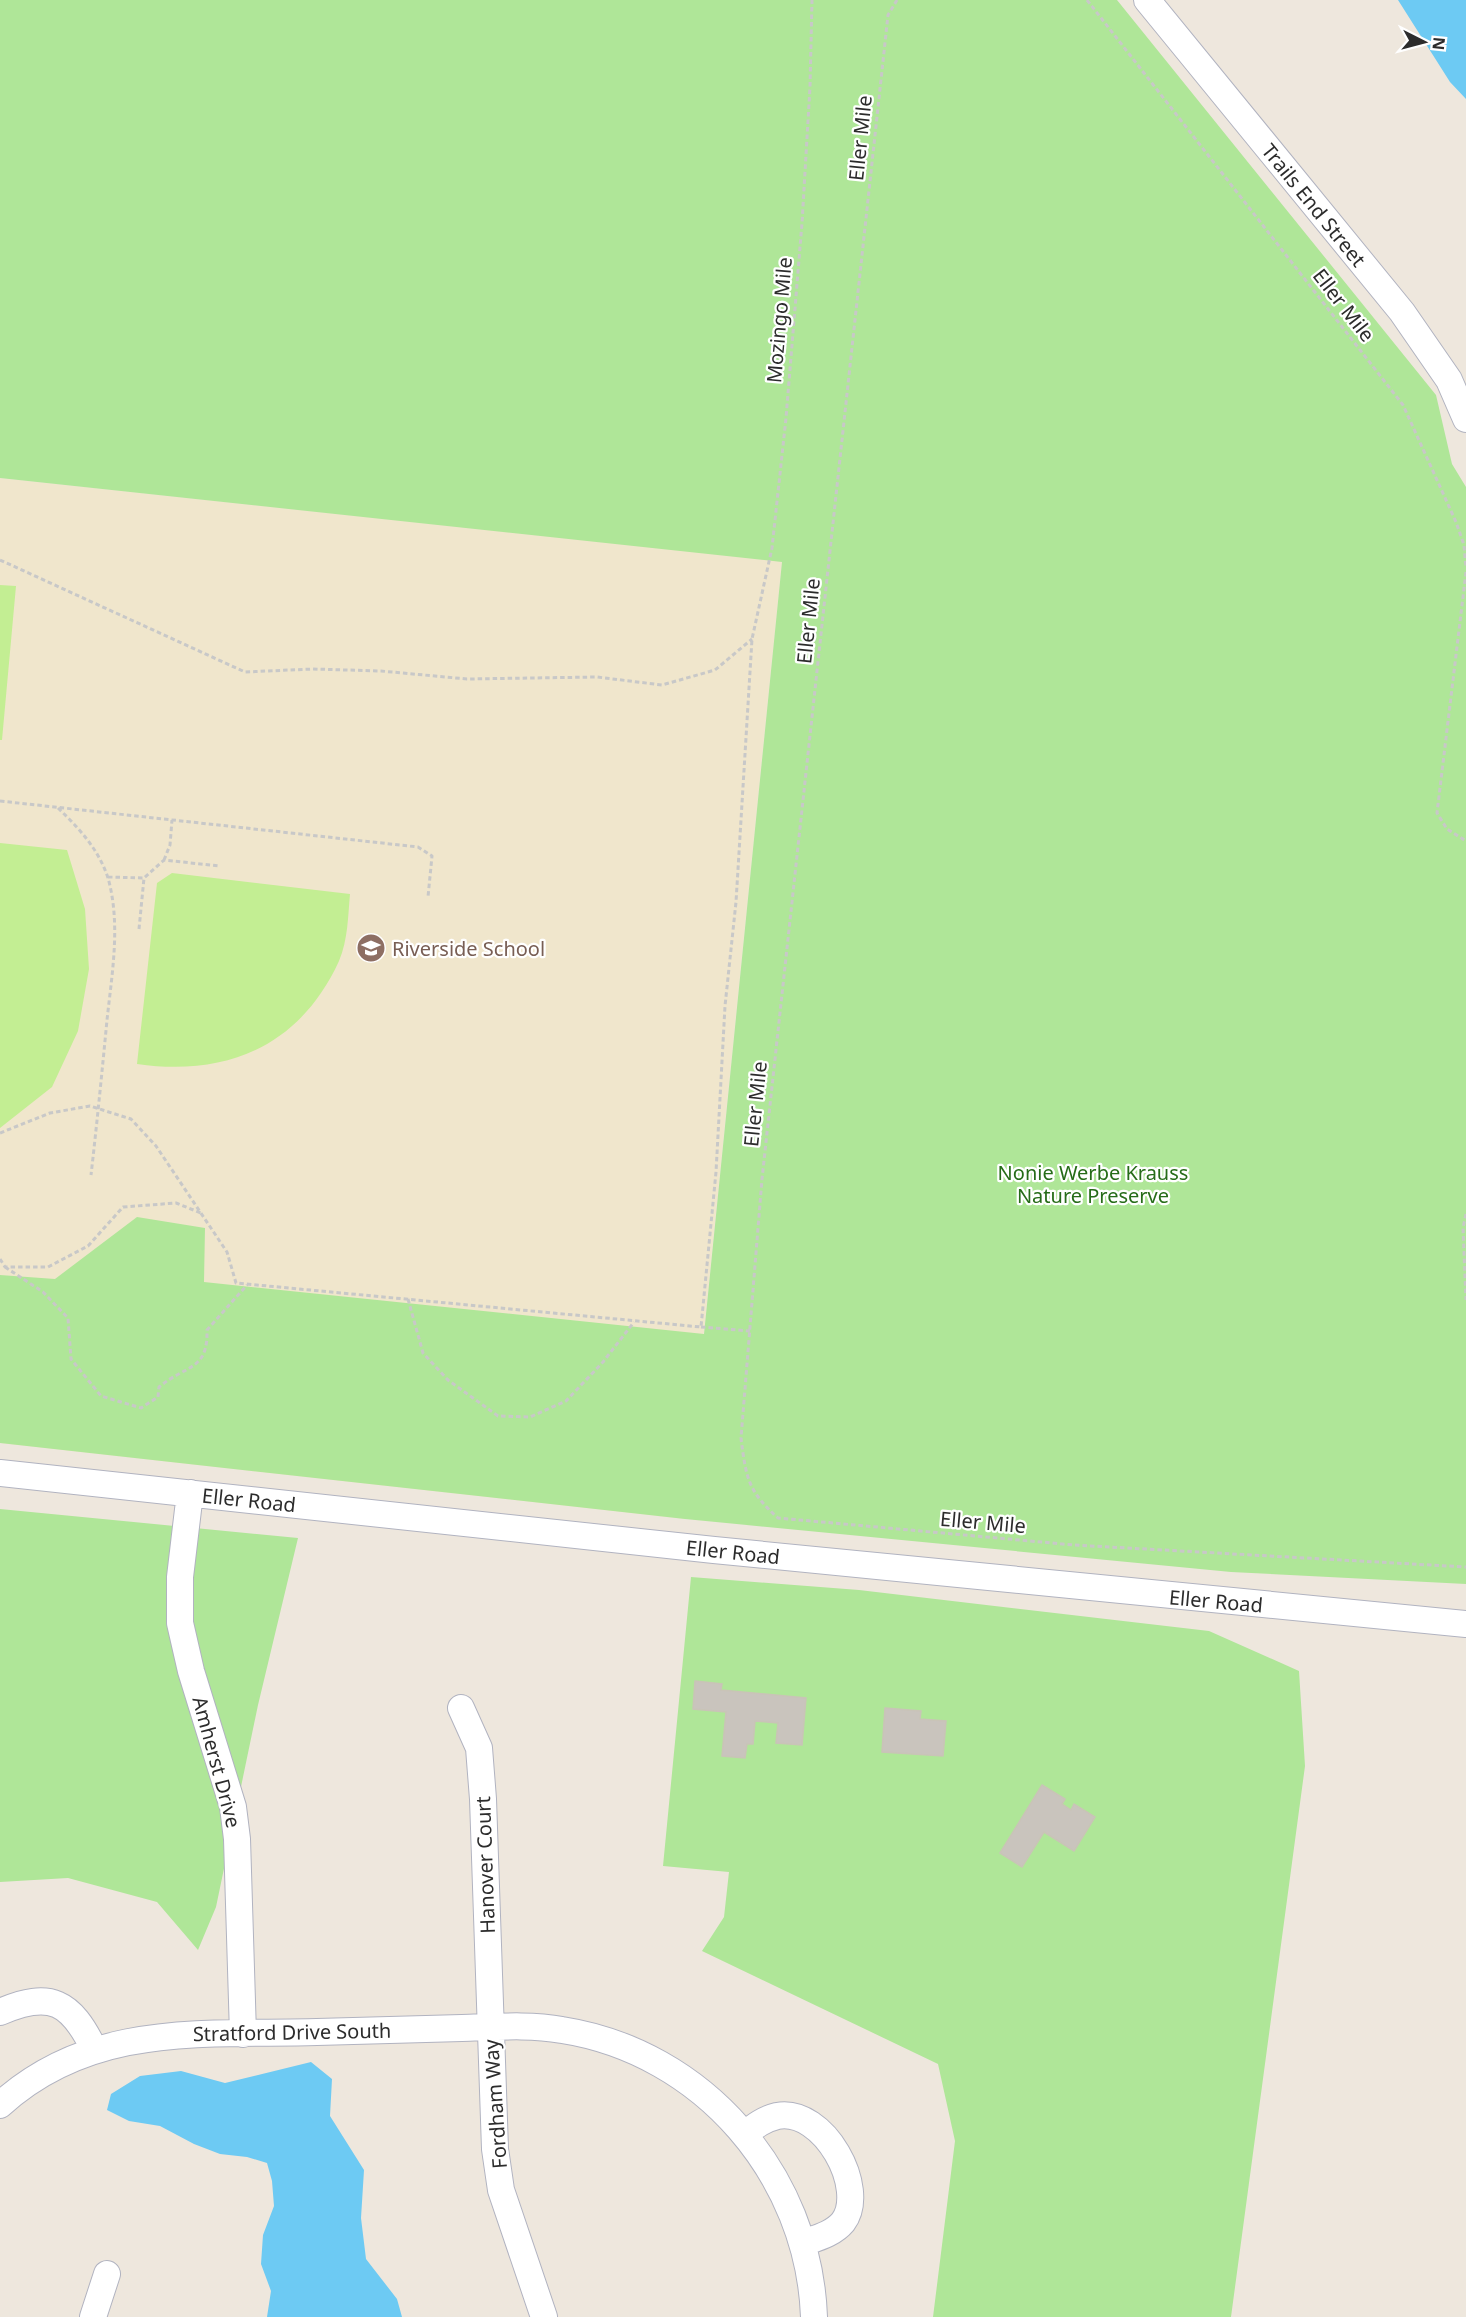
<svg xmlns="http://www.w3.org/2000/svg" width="1466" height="2317" font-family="'Noto Sans',sans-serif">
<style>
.education{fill:#f0e6cc}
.green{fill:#afe698}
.pitch{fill:#c3ee93}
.water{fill:#6dcaf3}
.building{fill:#c9c4bd;stroke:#c9c4b7;stroke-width:1.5}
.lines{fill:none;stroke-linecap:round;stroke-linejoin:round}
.minor-casing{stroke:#b1b3c0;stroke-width:28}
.path{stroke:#c8c8c8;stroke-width:3;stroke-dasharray:4.5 3;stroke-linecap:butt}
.minor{stroke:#fff;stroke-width:26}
.labels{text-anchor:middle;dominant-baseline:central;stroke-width:4.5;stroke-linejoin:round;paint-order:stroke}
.street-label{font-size:20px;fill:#2c2c2c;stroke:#fff}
.education-label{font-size:20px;fill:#785e54;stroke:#fff;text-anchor:start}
.park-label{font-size:20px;fill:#266c18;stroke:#fff}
</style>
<rect width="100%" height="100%" fill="#eee7dd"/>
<!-- education -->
<path class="education" d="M0,478L782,561L685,1519L0,1443Z"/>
<!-- green -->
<path class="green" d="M0,0H1117L1436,395L1452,464L1466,487V1584L1231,1572L685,1519L0,1443V1275L55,1279L137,1217L205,1228L204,1282L704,1334L782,562L0,478Z
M0,1509L298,1538L258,1705L216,1907L198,1950L157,1902L68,1878L0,1882Z
M691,1577L859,1590L1209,1631L1299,1671L1305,1766L1231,2317H933L955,2141L938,2064L702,1951L724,1917L729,1872L663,1866Z"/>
<!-- pitch -->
<path class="pitch" d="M0,585L16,586L2,740H0Z
M0,843L67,850L85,909L89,969L78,1031L52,1087L0,1128Z
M172,873L350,894C348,916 348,940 339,961C300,1046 227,1077 137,1064L157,883Z"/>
<!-- water -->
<path class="water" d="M1398,0H1466V99L1450,82Z
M311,2062L332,2079L330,2116L364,2170L361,2218L366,2259L397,2299L402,2317H267L271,2291L261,2264L263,2235L274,2206L272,2181L267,2163L247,2157L220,2154L194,2144L160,2126L129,2121L107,2110L111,2094L140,2076L181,2071L225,2083Z"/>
<!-- building -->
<path class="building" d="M695,1681L722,1684L721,1690L806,1698L802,1745L776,1743L778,1723L755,1721L753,1744H747L745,1758L722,1756L726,1712L693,1709Z
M885,1708L921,1711L920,1719L946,1721L943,1756L882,1752Z
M1042,1785L1065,1799L1062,1804L1071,1810L1074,1804L1095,1817L1074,1851L1044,1832L1022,1867L1000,1853Z"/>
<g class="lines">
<!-- minor casing -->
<g class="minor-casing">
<path id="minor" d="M1147,0L1402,312L1449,380L1466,419
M0,1473L714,1550L1466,1624
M190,1493L180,1577V1623L191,1671L233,1807L237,1839L243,2034
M461,1708L479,1748L483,1799L495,2149L501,2190L544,2317
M0,2012C51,1990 71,2002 94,2049
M0,2105C91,2022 203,2035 317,2032C366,2031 414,2029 462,2028C495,2027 529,2024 562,2030C703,2052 809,2175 814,2317
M745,2134C755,2126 764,2119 777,2116C824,2107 868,2189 843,2222C833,2234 817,2238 803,2243
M93,2317L107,2274"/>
</g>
<!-- path -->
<path class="path" d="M897,0L888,15L762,1179L741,1438C746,1478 748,1491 778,1518L1074,1545L1466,1567
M1087,0L1403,405L1456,522L1464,545L1466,568
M0,560L245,672L313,669L381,671L467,679L597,677L662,685L715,670L752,639
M1466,572L1437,813L1447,829L1466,841
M0,801L418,847L432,856L428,897
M58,808C79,828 99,850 108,878C121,924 112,973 107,1020C102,1072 97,1123 91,1175
M164,860L170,845L172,820
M108,877L144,878
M139,929L144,878L164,860L219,866
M0,1133L50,1113L90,1106L131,1119L156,1146L227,1252L236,1283L701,1327L716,1172L725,1006L736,902L752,639L772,548L786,418L802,223L810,87L812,0
M1466,1214L1463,1228L1466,1300
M0,1259L5,1267H48L88,1246L123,1207L176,1203L201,1213
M5,1267L43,1292L68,1318L71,1359L101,1396L141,1408L158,1397L159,1387C187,1364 208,1371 207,1330L247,1285
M408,1299L423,1353L448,1380L498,1416L530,1417L566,1401L603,1362L634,1322
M701,1327L750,1331"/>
<!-- minor -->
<use href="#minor" class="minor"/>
</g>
<!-- icons -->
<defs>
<g id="school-disc" transform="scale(1.5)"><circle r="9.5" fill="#8d6e63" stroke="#fff"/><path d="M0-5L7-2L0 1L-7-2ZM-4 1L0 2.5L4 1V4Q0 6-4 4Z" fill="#fff"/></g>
</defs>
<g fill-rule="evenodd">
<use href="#school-disc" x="371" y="948"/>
</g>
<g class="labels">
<!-- street labels -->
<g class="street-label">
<text transform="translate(860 138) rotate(-84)">Eller Mile</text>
<text transform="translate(1314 205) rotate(51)">Trails End Street</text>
<text transform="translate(1344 305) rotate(52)">Eller Mile</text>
<text transform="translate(779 320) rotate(-85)">Mozingo Mile</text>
<text transform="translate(808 621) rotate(-84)">Eller Mile</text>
<text transform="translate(755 1104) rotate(-84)">Eller Mile</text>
<text transform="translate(249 1500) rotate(6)">Eller Road</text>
<text transform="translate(983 1522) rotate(5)">Eller Mile</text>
<text transform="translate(733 1552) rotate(6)">Eller Road</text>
<text transform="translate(1216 1601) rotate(5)">Eller Road</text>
<text transform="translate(217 1762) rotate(75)">Amherst Drive</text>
<text transform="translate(485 1865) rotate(-92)">Hanover Court</text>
<text transform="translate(292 2032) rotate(-1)">Stratford Drive South</text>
<text transform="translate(495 2104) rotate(-94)">Fordham Way</text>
</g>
<!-- education labels -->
<g class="education-label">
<text x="392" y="948">Riverside School</text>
</g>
<!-- park labels -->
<g class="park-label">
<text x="1093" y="1172">Nonie Werbe Krauss<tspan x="1093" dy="23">Nature Preserve</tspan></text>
</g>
</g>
<!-- north arrow -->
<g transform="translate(1424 42) rotate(96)" stroke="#ffffff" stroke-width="4.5" paint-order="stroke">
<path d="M0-4.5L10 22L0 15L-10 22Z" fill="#2c2c2c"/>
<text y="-9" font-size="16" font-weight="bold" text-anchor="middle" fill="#2c2c2c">N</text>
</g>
</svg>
